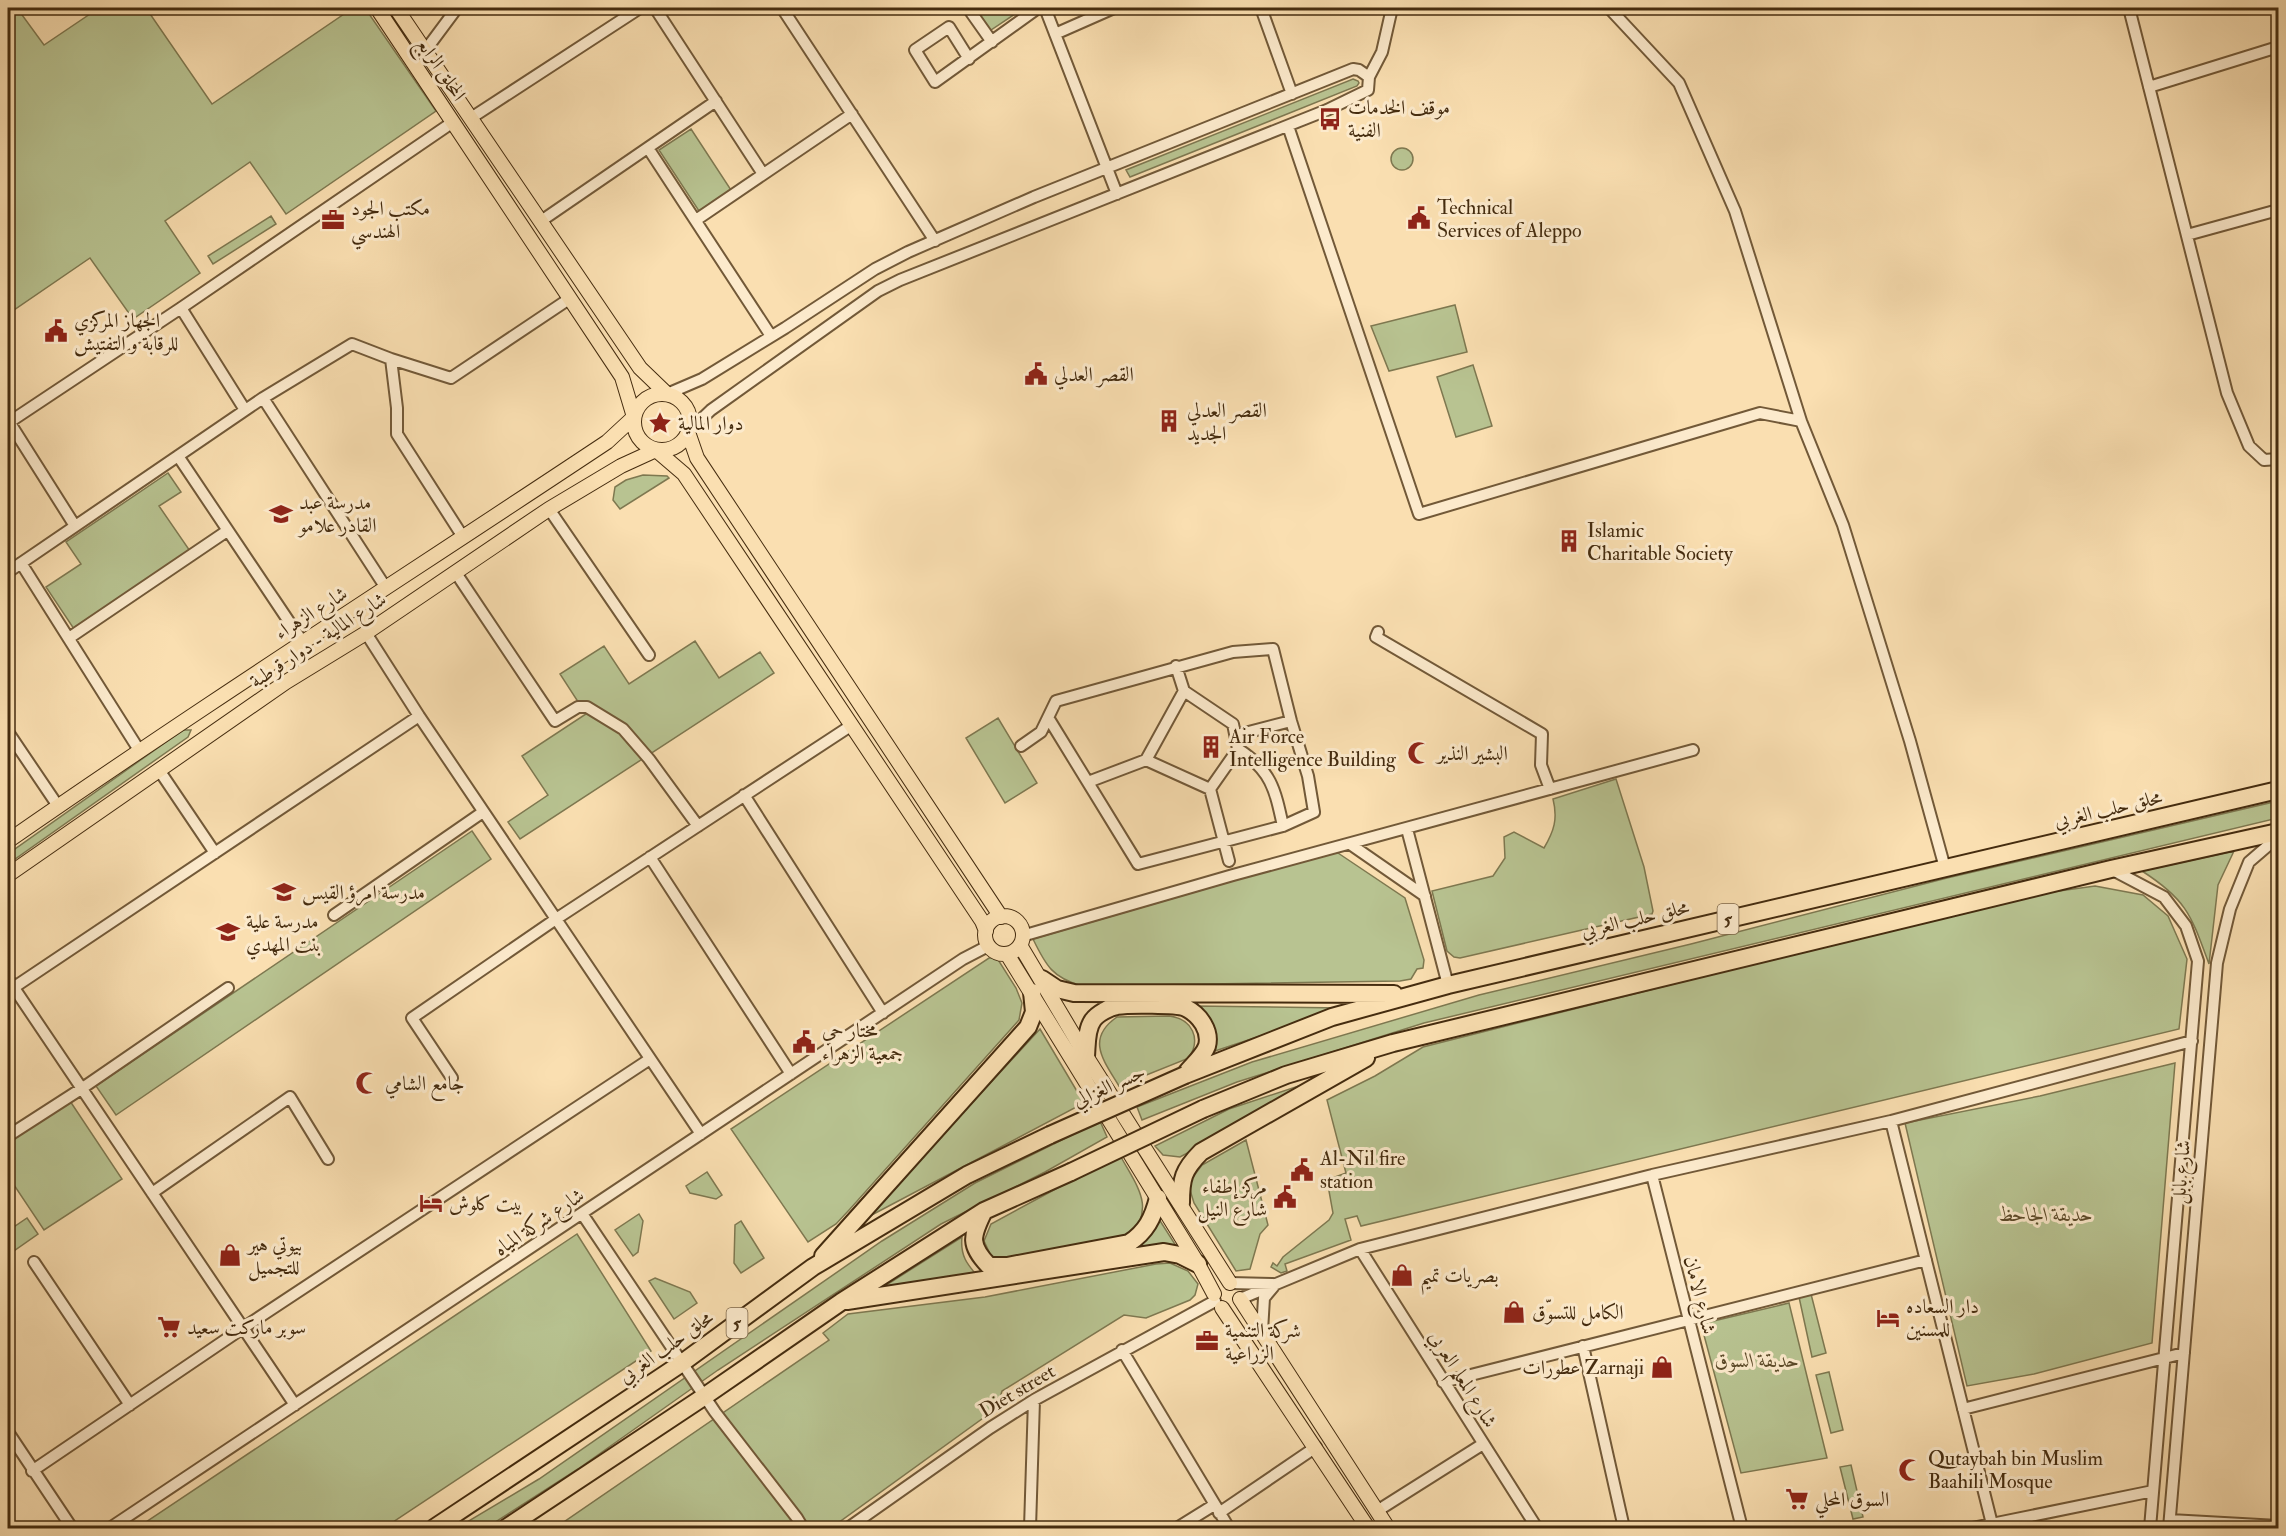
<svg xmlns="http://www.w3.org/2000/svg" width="2286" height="1536" font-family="'IM FELL Double Pica',Amiri,serif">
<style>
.green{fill:#b8c391;stroke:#7e7850;stroke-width:1.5}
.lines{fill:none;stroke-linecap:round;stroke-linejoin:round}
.minor-casing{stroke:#725938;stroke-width:14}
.major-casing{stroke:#452c0f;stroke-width:16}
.highway-casing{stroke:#452c0f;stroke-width:20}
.minor{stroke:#fceacc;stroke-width:10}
.major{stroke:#fadfb1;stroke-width:14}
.highway{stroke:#fadfb1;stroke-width:16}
.highway-bridge-casing{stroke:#452c0f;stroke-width:20;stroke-linecap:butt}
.highway-bridge{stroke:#fadfb1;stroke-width:16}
.labels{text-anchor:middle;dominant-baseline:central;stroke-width:6;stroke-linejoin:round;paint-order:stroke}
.shield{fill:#fceacc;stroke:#7c6548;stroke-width:1.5}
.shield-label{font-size:18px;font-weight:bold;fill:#452c0f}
.street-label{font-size:20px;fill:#452c0f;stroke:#fceacc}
.poi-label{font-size:20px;fill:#452c0f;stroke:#fceacc;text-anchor:start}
.park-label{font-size:20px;font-style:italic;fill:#5c4a29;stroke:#fceacc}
</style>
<rect width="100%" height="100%" fill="#fadfb1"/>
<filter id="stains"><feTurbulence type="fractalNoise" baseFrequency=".00333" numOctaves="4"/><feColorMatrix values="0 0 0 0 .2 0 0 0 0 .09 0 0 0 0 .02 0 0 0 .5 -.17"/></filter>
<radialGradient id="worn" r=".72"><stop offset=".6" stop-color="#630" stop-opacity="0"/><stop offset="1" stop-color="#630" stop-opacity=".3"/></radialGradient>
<!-- green -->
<path class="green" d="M8,8H17L44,45L99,8H146L212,104L353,8H365L436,111L286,214L250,162L165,221L200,273L133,319L90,258L8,314Z
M967,8H1024L985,34Z
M1353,79L1358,81L1359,83L1357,86L1130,177L1126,170Z
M691,129L731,190L699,211L659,150Z
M1391 159a11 11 0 1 1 22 0a11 11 0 1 1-22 0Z
M271,216L276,224L213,264L208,256Z
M1455,305L1467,352L1389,371L1371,326Z
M1473,365L1492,426L1456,437L1437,377Z
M168,473L181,492L159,506L190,551L74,629L46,587L81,564L66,542Z
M643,475L667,476L669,478L620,509L613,500L615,487L626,480Z
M695,641L719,678L760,652L774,673L520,839L508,822L548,795L522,756L586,714L560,674L604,646L629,684Z
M998,718L1037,783L1005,803L966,738Z
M183,730H191L188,737L8,864V854Z
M1616,779L1644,867L1653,911L1652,914L1460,958L1454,957L1447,951L1432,891L1493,876L1505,858L1504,837L1514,832L1544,848C1554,831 1558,819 1553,799Z
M2278,801V818L1424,1023L1237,1082L1142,1120L1137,1107L1252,1062L1479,995L1691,944L1947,878Z
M472,831L491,859L116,1115L96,1086Z
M1335,851L1405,898L1424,960L1423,968L1417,969L1411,979L1400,981L1082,986C1053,978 1046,966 1033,939Z
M2234,851L2218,885L2209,964C2191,915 2187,900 2142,871Z
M2095,886L2143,895L2168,916L2187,959L2179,1029L1361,1226L1357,1216L1345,1219L1351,1240L1285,1264L1287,1271L1281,1273L1271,1267L1273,1263L1277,1266L1283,1257L1329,1220L1333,1213L1327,1180L1346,1173L1327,1100L1375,1076L1423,1047L2023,896Z
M989,958H997L1016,988L1022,1003L1019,1020L850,1209L836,1224L808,1242L731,1129Z
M1194,1006L1344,1008L1212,1052Z
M1169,1016C1193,1019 1201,1039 1189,1058L1119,1086C1104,1061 1085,1039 1117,1017Z
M1040,1029L1084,1103L866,1218Z
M2175,1063L2152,1343L2034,1374L1967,1386L1905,1123L2040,1096Z
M1335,1074L1180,1157L1163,1155L1155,1146L1229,1109Z
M70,1101L122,1179L44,1230L8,1176V1143Z
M1100,1121L1107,1137L1045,1172L941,1224L718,1370L578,1469L486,1528H457L539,1479L882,1241L975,1183Z
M1246,1140L1268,1225L1260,1234L1250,1269L1236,1271L1194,1203L1190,1190V1181L1202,1165Z
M1121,1157C1138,1188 1156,1208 1128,1239L1001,1259L991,1256L984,1241L991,1224L1063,1185Z
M707,1172L722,1195L716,1199L690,1193L686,1186Z
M639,1214L643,1221L638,1252L633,1256L615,1230Z
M1157,1216L1178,1249H1134Z
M27,1218L38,1234L8,1255V1231Z
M741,1221L764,1258L741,1273L734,1263L735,1225Z
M577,1234L651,1351L384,1528H137Z
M962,1237C960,1256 967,1264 979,1278L880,1289Z
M1170,1263L1188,1271L1198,1284L1195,1295L1190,1300L1146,1318L1124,1315L1002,1391L997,1408L831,1528H555L829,1340L823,1333L848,1314L985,1297L1156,1264Z
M655,1278L690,1292L697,1303L674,1319L649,1281Z
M1811,1294L1826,1353L1812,1357L1799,1297Z
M1789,1303L1827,1458L1741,1473L1701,1324Z
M1829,1372L1843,1430L1831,1433L1816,1375Z
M1851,1465L1863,1517L1853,1519L1840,1467Z"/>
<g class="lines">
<!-- minor casing -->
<g class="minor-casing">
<path id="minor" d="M655,8L763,174
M782,8L935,241
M968,8L992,42
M1045,8L1117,194
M1261,8L1292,94
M1609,8L1679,83L1735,211L1801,421L1843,525L1910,741L1945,868
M2129,8L2227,393L2249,446L2264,460L2278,459
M1055,34L1114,8
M425,51L457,8
M969,59L949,27L915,50L935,82L1038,8
M1369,77L1382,52L1392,8
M2149,87L2278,47
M471,118L640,8
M1288,126L1419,514L1760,413L1801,421
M648,148L771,336
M696,220L852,114
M541,221L716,101
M2187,235L2278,210
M181,308L245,410
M391,359L397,408V434L463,537
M667,394L702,379L785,328L875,269L908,252L1034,197L1353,69L1359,70L1369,77L1368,90L1327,110L900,280L878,291L711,410L688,432
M263,398L386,588
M8,420L75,526
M8,423L181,308L453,122
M178,456L302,641
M549,509L649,655
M21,563L139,750
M8,572L263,398L352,344L391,359L451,378L569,299
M456,573L555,721L578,707H587L623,729L649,759L698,826
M1378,632L1376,637L1542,734L1541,765L1550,789
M366,633L419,716L701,1134
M69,638L227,531
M1176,666L1184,691
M1184,691L1233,724L1238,749L1210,789L1146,760Z
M8,732L58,806
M1237,735L1291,721
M1021,746L1041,732L1056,701L1233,652L1273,649L1291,721L1308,776L1314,812L1283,826L1138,864L1049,719
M1238,749C1271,770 1275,789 1283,826
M159,770L215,853
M1088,782L1146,760
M1210,789L1229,861
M744,795L883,1013
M1407,829L1448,985
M1350,844L1425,896
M650,857L791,1074
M2111,869L2164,897L2186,926L2198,961L2150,1528
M334,915L483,812
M1022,936L1233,875L1693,750
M8,979L295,1405
M13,988L419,716
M452,1078L412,1018L556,919L852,725
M1891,1121L1992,1524
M8,1136L81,1089L228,988
M1652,1175L1742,1528
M152,1193L290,1097L328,1159
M583,1215L715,1412L797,1518L803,1528
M1360,1249L1537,1528
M34,1262L130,1405
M1230,1283L1273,1284
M1240,1299L1360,1249L1652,1175L1891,1121L2192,1041
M1262,1331L1264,1298L1274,1286
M1583,1346L1624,1528
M1122,1350L1229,1528
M1443,1382L1926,1260
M1963,1409L2184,1353
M8,1432L72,1528
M32,1471L243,1328L650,1059
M1377,1511L1483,1444
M1219,1513L1316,1447
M2170,1520L2278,1526
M110,1528L963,959L988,946
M848,1528L990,1428L1034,1400L1215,1301
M1030,1528L1034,1400
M1177,1528L1214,1505
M1972,1528L2153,1491
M2169,1528L2217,963L2230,909L2249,862L2278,837"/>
</g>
<!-- major casing -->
<g class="major-casing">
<path id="major" d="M377,8L622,377L634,417
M396,8L640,368L667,394
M634 422a28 28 0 1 1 56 0a28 28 0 1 1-56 0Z
M688,432L697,458L1001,917
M8,841C205,704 407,575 607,442L634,417
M8,875L286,682L366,633L549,509L621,466L656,450L684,474L982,921L986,931
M985 935a19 19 0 1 1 38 0a19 19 0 1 1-38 0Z
M1020,945L1086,1056L1230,1283
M1007,954L1198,1264L1214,1294
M1240,1299L1388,1528
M1222,1308L1368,1528"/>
</g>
<!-- highway casing -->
<g class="highway-casing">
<path id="highway" d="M1042,979L1057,989L1074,993L1394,994
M1086,1056C1087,1045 1086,1029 1093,1020C1097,1014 1110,1007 1117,1006C1127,1004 1178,1004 1186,1008C1200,1015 1211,1031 1207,1046C1204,1055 1193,1065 1187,1072
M1185,1075L1332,1017L1448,985L2278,790
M1203,1109L1286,1075L1393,1043L2111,869L2278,832
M1181,1203C1181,1179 1183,1170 1201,1152L1366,1058
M984,1211C971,1237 969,1245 989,1266H1007L1129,1243C1146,1232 1153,1218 1158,1198
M823,1256L1028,1027L1034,1012L1032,992
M847,1301L1164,1252L1180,1255L1198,1264
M434,1528L682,1363L813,1267L967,1175L1050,1135
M506,1528L705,1396L841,1302L984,1211L1071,1172"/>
</g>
<!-- minor -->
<use href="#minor" class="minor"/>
<!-- major -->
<use href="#major" class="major"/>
<!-- highway -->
<use href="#highway" class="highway"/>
<!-- highway-bridge casing -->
<g class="highway-bridge-casing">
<path id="highway-bridge" d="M1050,1135L1185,1075
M1071,1172L1203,1109"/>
</g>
<!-- highway-bridge -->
<use href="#highway-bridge" class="highway-bridge"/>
</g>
<!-- icons -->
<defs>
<g id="bus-bare" transform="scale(1.8)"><path d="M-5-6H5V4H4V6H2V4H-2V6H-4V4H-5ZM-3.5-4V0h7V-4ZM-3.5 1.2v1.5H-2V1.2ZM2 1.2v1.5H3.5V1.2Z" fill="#8f2418" stroke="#fceacc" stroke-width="2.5" paint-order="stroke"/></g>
<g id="civic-bare" transform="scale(1.8)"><path d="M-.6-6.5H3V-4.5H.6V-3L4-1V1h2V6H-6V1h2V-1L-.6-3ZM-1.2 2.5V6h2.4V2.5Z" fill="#8f2418" stroke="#fceacc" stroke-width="2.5" paint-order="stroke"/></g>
<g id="office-bare" transform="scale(1.8)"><path d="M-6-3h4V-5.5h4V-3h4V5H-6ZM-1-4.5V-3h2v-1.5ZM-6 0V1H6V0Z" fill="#8f2418" stroke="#fceacc" stroke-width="2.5" paint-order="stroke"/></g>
<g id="building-bare" transform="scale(1.8)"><path d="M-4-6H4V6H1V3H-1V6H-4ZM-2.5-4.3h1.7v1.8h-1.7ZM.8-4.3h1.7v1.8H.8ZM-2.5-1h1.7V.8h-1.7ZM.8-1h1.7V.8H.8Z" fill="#8f2418" stroke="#fceacc" stroke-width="2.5" paint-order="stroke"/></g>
<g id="sight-bare" transform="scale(1.8)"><path d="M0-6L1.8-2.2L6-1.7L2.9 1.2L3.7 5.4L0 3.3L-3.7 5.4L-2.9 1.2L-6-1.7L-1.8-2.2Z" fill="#8f2418" stroke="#fceacc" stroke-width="2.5" paint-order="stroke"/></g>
<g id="school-bare" transform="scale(1.8)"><path d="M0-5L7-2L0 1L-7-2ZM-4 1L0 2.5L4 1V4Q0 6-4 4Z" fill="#8f2418" stroke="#fceacc" stroke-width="2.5" paint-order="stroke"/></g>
<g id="mosque-bare" transform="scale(1.8)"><path d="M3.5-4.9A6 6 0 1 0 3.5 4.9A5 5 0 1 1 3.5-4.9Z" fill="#8f2418" stroke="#fceacc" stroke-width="2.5" paint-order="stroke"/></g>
<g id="hotel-bare" transform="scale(1.8)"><path d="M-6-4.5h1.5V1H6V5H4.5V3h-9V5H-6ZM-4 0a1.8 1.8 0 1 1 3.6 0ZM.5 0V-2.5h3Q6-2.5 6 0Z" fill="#8f2418" stroke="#fceacc" stroke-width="2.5" paint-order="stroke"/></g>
<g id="shop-bare" transform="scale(1.8)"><path d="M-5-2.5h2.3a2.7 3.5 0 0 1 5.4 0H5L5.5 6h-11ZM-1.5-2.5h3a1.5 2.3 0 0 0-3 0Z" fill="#8f2418" stroke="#fceacc" stroke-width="2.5" paint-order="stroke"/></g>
<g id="supermarket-bare" transform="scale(1.8)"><path d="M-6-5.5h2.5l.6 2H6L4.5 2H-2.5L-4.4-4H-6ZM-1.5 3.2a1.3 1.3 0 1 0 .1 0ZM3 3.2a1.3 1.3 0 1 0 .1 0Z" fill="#8f2418" stroke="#fceacc" stroke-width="2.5" paint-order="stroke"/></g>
</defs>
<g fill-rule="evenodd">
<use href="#bus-bare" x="1330" y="119"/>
<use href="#civic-bare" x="1419" y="218"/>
<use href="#office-bare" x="333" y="220"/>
<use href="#civic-bare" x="56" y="331"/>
<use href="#civic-bare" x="1036" y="374"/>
<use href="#building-bare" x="1169" y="421"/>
<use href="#sight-bare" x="660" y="423"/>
<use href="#school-bare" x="281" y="514"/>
<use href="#building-bare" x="1569" y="541"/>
<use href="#building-bare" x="1211" y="747"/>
<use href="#mosque-bare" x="1419" y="753"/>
<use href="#school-bare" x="284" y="892"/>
<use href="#school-bare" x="228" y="932"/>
<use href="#civic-bare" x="804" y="1042"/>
<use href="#mosque-bare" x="367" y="1083"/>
<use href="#civic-bare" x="1302" y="1170"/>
<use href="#civic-bare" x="1285" y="1197"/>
<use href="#hotel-bare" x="431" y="1203"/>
<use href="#shop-bare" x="230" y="1255"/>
<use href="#shop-bare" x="1402" y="1275"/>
<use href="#shop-bare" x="1514" y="1312"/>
<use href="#hotel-bare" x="1888" y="1318"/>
<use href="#supermarket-bare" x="169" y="1327"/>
<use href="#office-bare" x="1207" y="1341"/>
<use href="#shop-bare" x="1662" y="1367"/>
<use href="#mosque-bare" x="1910" y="1470"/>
<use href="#supermarket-bare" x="1797" y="1499"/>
</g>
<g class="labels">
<!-- shield labels -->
<g class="shield">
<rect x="1717.5" y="904" width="21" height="30" rx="4.5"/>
<rect x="726.5" y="1308" width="21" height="30" rx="4.5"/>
</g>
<g class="shield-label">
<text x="1728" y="919">5</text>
<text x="737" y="1323">5</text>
</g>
<!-- street labels -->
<g class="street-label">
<text transform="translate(441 69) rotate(56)">المحلق الرابع</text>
<text transform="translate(311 613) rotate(-32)">شارع الزهراء</text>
<text transform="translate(318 640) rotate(-33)">شارع المالية - دوار قرطبة</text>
<text transform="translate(2108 809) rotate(-13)">محلق حلب الغربي</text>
<text transform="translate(1635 919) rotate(-13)">محلق حلب الغربي</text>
<text transform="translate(1109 1086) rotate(-24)">جسر الغزالي</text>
<text transform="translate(2181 1172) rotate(-85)">شارع بابل</text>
<text transform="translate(539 1222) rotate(-34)">شارع شركة المياه</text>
<text transform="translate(1700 1295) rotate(76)">شارع الامان</text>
<text transform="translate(666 1347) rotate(-35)">محلق حلب الغربي</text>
<text transform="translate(1463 1379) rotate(58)">شارع المعلم العربي</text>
<text transform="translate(1017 1391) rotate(-31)">Diet street</text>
</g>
<!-- poi labels -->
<g class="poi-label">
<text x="1348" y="107">موقف الخدمات<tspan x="1348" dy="23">الفنية</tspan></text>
<text x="1437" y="207">Technical<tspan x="1437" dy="23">Services of Aleppo</tspan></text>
<text x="351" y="208">مكتب الجود<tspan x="351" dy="23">الهندسي</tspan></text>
<text x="74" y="320">الجهاز المركزي<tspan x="74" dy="23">للرقابة و التفتيش</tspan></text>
<text x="1054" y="374">القصر العدلي</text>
<text x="1187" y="410">القصر العدلي<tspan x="1187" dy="23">الجديد</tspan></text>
<text x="678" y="423">دوار المالية</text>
<text x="299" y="502">مدرسة عبد<tspan x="299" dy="23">القادر علامو</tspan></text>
<text x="1587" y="530">Islamic<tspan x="1587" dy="23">Charitable Society</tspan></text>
<text x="1229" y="736">Air Force<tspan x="1229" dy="23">Intelligence Building</tspan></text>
<text x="1437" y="753">البشير النذير</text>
<text x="302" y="892">مدرسة امرؤ القيس</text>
<text x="246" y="921">مدرسة علية<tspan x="246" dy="23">بنت المهدي</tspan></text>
<text x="822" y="1030">مختار حي<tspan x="822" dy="23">جمعية الزهراء</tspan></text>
<text x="385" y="1083">جامع الشامي</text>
<text x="1320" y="1158">Al-Nil fire<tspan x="1320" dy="23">station</tspan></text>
<text x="1267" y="1186" text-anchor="end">مركز إطفاء<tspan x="1267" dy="23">شارع النيل</tspan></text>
<text x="449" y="1203">بيت كلوش</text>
<text x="248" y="1244">بيوتي هير<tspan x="248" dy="23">للتجميل</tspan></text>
<text x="1420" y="1275">بصريات تميم</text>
<text x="1906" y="1306">دار السعاده<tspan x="1906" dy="23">للمسنين</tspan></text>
<text x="1532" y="1312">الكامل للتسوّق</text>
<text x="187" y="1327">سوبر ماركت سعيد</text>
<text x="1225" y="1330">شركة التنمية<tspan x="1225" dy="23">الزراعية</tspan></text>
<text x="1644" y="1367" text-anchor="end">عطورات Zarnaji</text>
<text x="1928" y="1458">Qutaybah bin Muslim<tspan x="1928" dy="23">Baahili Mosque</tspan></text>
<text x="1815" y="1499">السوق المحلي</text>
</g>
<!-- park labels -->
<g class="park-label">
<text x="2046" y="1214">حديقة الجاحظ</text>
<text x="1757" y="1360">حديقة السوق</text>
</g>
</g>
<!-- margin -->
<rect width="2286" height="1536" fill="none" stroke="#fadfb1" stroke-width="30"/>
<rect x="9" y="9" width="2268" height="1518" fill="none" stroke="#452c0f" stroke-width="3"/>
<rect x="15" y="15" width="2256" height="1506" fill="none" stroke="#452c0f" stroke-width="1.5"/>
<rect width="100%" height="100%" filter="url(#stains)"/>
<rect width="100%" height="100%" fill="url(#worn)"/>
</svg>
